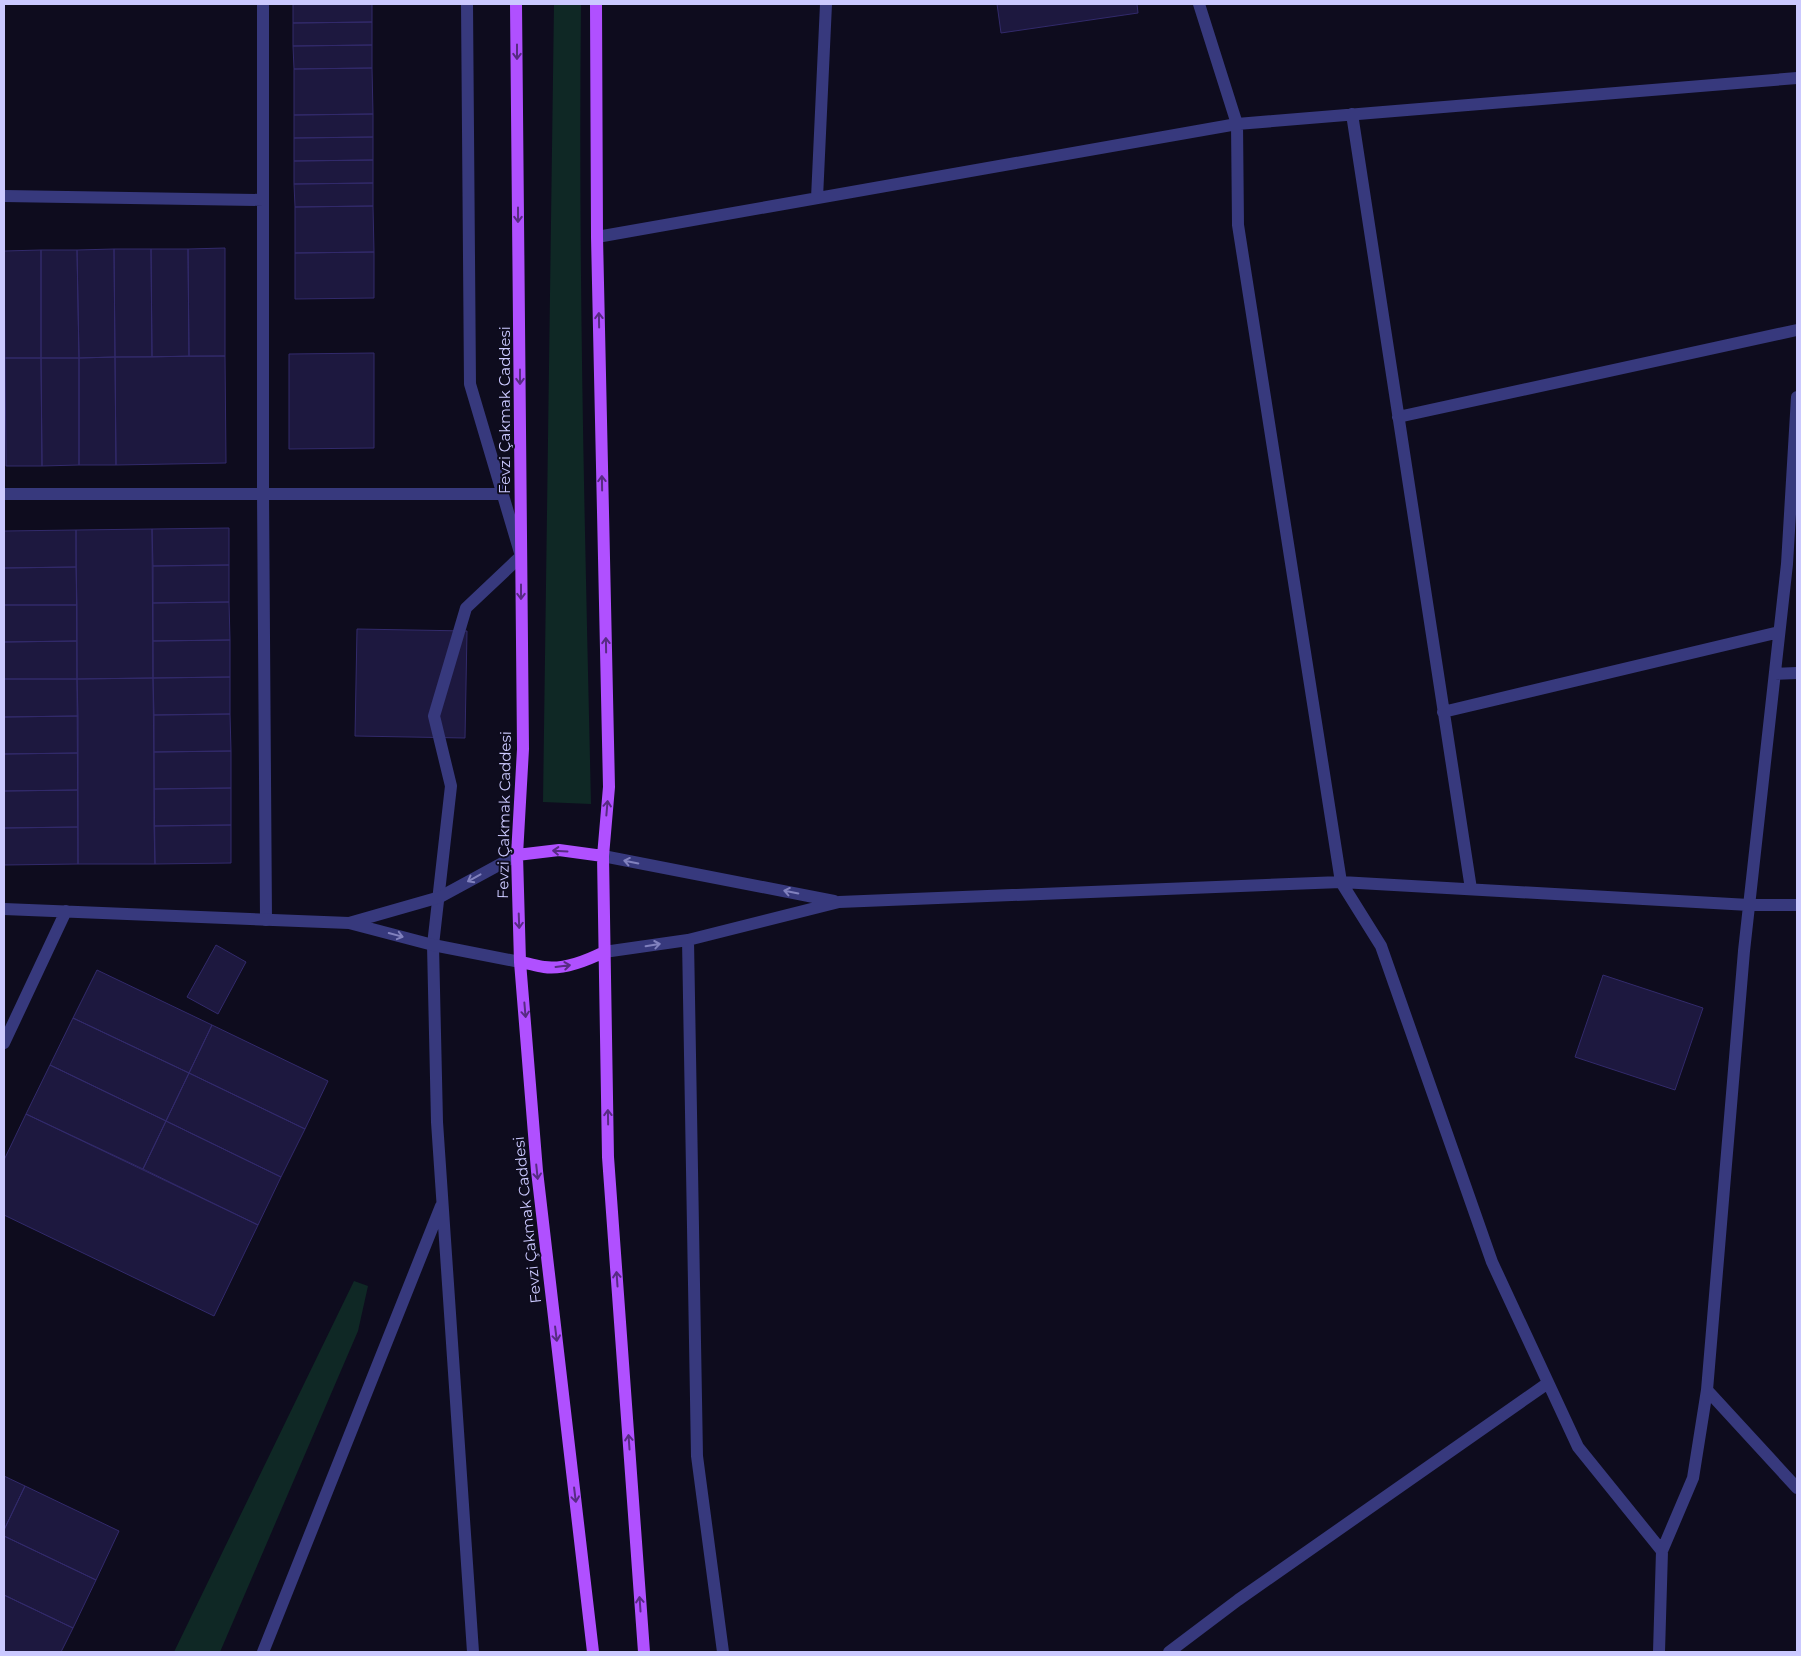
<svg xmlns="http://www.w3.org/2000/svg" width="1801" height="1656" font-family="Montserrat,sans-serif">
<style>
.green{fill:#0f2825}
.building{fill:#1d183f;stroke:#322a6b}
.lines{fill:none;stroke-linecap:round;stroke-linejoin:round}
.service{stroke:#37397d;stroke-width:12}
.minor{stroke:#37397d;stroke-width:12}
.primary{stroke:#b050ff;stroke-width:12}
.oneway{stroke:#572b83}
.oneway2{stroke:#8181be}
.labels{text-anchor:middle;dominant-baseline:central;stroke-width:4;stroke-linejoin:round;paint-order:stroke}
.street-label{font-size:15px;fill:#cbc9ff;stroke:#0e0c1e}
</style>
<rect width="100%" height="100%" fill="#0e0c1e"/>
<!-- green -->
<path class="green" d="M554,4H581C578,270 585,537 591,804L543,802Z
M354,1281L368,1286L358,1331L220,1652H174Z"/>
<!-- building -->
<path class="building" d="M293,4H372V22L293,23Z
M997,4H1137L1138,13L1001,33Z
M372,22V45L293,46V23Z
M372,45V68L294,69L293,46Z
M372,68L373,114L294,115V69Z
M373,114V137L294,138V115Z
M373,137V160L294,161V138Z
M373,160V183L294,184V161Z
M373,183V206L295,207L294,184Z
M373,206L374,252L295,253V207Z
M225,248V356H189L188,249Z
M114,249L115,357L79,358L77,250Z
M114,249H151L152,357H115Z
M151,249H188L189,356L152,357Z
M41,250V358H5L4,251Z
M41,250H77L79,358H41Z
M374,252V298L295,299V253Z
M374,353V448L289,449V354Z
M225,356L226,463L116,465L115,357Z
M115,357L116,465H79V358Z
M5,358H41L42,466H6Z
M41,358H79V465L42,466Z
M229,528V565L153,566L152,529Z
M152,529L153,678L77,679L76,530Z
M76,530V567L4,568V531Z
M229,565V602L153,603V566Z
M76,567L77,605H4V568Z
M229,602L230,640L153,641V603Z
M4,605H77V641L4,642Z
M357,629L467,631L465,738L355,736Z
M230,640V677L153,678V641Z
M77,641V679H4V642Z
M230,677V714L154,715L153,678Z
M153,678L155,864H78L77,679Z
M4,679H77L78,716L4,717Z
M230,714L231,751L154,752V715Z
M78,716V753L4,754V717Z
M231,751V788L154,789V752Z
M78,753V790L4,791V754Z
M231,788V825L154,826V789Z
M78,790V827L4,828V791Z
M231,825V863L155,864L154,826Z
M78,827V864L4,865V828Z
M216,945L246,962L218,1014L187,997Z
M97,970L212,1025L189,1073L73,1018Z
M1603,975L1703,1008L1675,1090L1575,1057Z
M73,1018L189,1073L166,1121L50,1065Z
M212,1025L328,1081L305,1129L189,1073Z
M50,1065L166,1121L143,1169L26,1114Z
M189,1073L305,1129L281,1177L166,1121Z
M26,1114L258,1225L214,1316L4,1215V1160Z
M166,1121L281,1177L258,1225L143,1169Z
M4,1476L25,1486L4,1530Z
M25,1486L119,1531L96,1580L4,1536V1530Z
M4,1536L96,1580L73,1628L4,1595Z
M4,1595L73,1628L61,1652H4Z"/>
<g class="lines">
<!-- service -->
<path class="service" d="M263,4V494L266,920
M467,4L470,384L521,556L466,608L434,716L451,786L433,945L437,1122L473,1652
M4,196L263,200
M4,494H503
M263,1652L441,1206"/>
<!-- minor -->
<path class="minor" d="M1199,4L1237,124L1238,225L1341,882L1381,946L1492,1262L1578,1447L1662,1551
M1352,114L1471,889
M817,198L826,4
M597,237L1237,124L1797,78
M1398,417L1797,330
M1775,674L1797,673
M1443,712L1779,632
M603,856L834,901
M4,909L349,923L433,945L520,962
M349,923L440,897L517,855
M688,940L697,1456L723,1652
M604,952L688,940L839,902L1341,882L1749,905H1797
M4,1043L66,911
M1707,1390L1797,1488
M1169,1652L1238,1600L1548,1383
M1659,1652L1662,1551L1693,1478L1707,1390L1744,951L1787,564L1797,397"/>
<!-- primary -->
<path class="primary" d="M516,4L523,749L517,855L520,962L537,1171L593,1652
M596,4L597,237L609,787L603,856L608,1157L644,1652
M517,855L559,850L603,856
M520,962C528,963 536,966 544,967C564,970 586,961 604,952"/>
</g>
<!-- one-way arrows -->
<defs><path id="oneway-shaft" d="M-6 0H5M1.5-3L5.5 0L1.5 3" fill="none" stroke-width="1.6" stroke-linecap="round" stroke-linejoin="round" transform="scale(1.25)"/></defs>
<g class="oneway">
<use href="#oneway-shaft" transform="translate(517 52) rotate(90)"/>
<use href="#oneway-shaft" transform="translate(518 215) rotate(90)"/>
<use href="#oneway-shaft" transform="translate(599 320) rotate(-91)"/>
<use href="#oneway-shaft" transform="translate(520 377) rotate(90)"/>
<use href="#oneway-shaft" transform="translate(602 483) rotate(-91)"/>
<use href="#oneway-shaft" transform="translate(521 592) rotate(90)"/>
<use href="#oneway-shaft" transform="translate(606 645) rotate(-91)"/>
<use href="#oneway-shaft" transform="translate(607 808) rotate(-85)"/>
<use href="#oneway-shaft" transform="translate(560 851) rotate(-177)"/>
<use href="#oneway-shaft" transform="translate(519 921) rotate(88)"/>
<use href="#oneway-shaft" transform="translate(563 966) rotate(-7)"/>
<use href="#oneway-shaft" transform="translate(525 1010) rotate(85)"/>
<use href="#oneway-shaft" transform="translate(608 1117) rotate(-91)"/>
<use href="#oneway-shaft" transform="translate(537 1172) rotate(84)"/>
<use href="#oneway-shaft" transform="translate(617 1279) rotate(-94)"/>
<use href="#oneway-shaft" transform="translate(556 1334) rotate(83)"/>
<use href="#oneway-shaft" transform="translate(629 1442) rotate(-94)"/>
<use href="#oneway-shaft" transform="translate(575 1495) rotate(83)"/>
<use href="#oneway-shaft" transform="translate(640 1604) rotate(-94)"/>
</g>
<g class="oneway2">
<use href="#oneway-shaft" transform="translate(631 862) rotate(-169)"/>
<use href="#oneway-shaft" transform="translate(474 878) rotate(151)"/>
<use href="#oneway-shaft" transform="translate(791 892) rotate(-169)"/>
<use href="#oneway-shaft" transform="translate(396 935) rotate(15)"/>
<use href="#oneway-shaft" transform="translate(653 945) rotate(-9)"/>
</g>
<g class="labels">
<!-- street labels -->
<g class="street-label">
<text transform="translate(504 410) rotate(-90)">Fevzi Çakmak Caddesi</text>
<text transform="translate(504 815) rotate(-89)">Fevzi Çakmak Caddesi</text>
<text transform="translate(527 1220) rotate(-96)">Fevzi Çakmak Caddesi</text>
</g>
</g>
<!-- border -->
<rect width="1801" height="1656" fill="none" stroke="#cbc9ff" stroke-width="10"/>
</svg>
